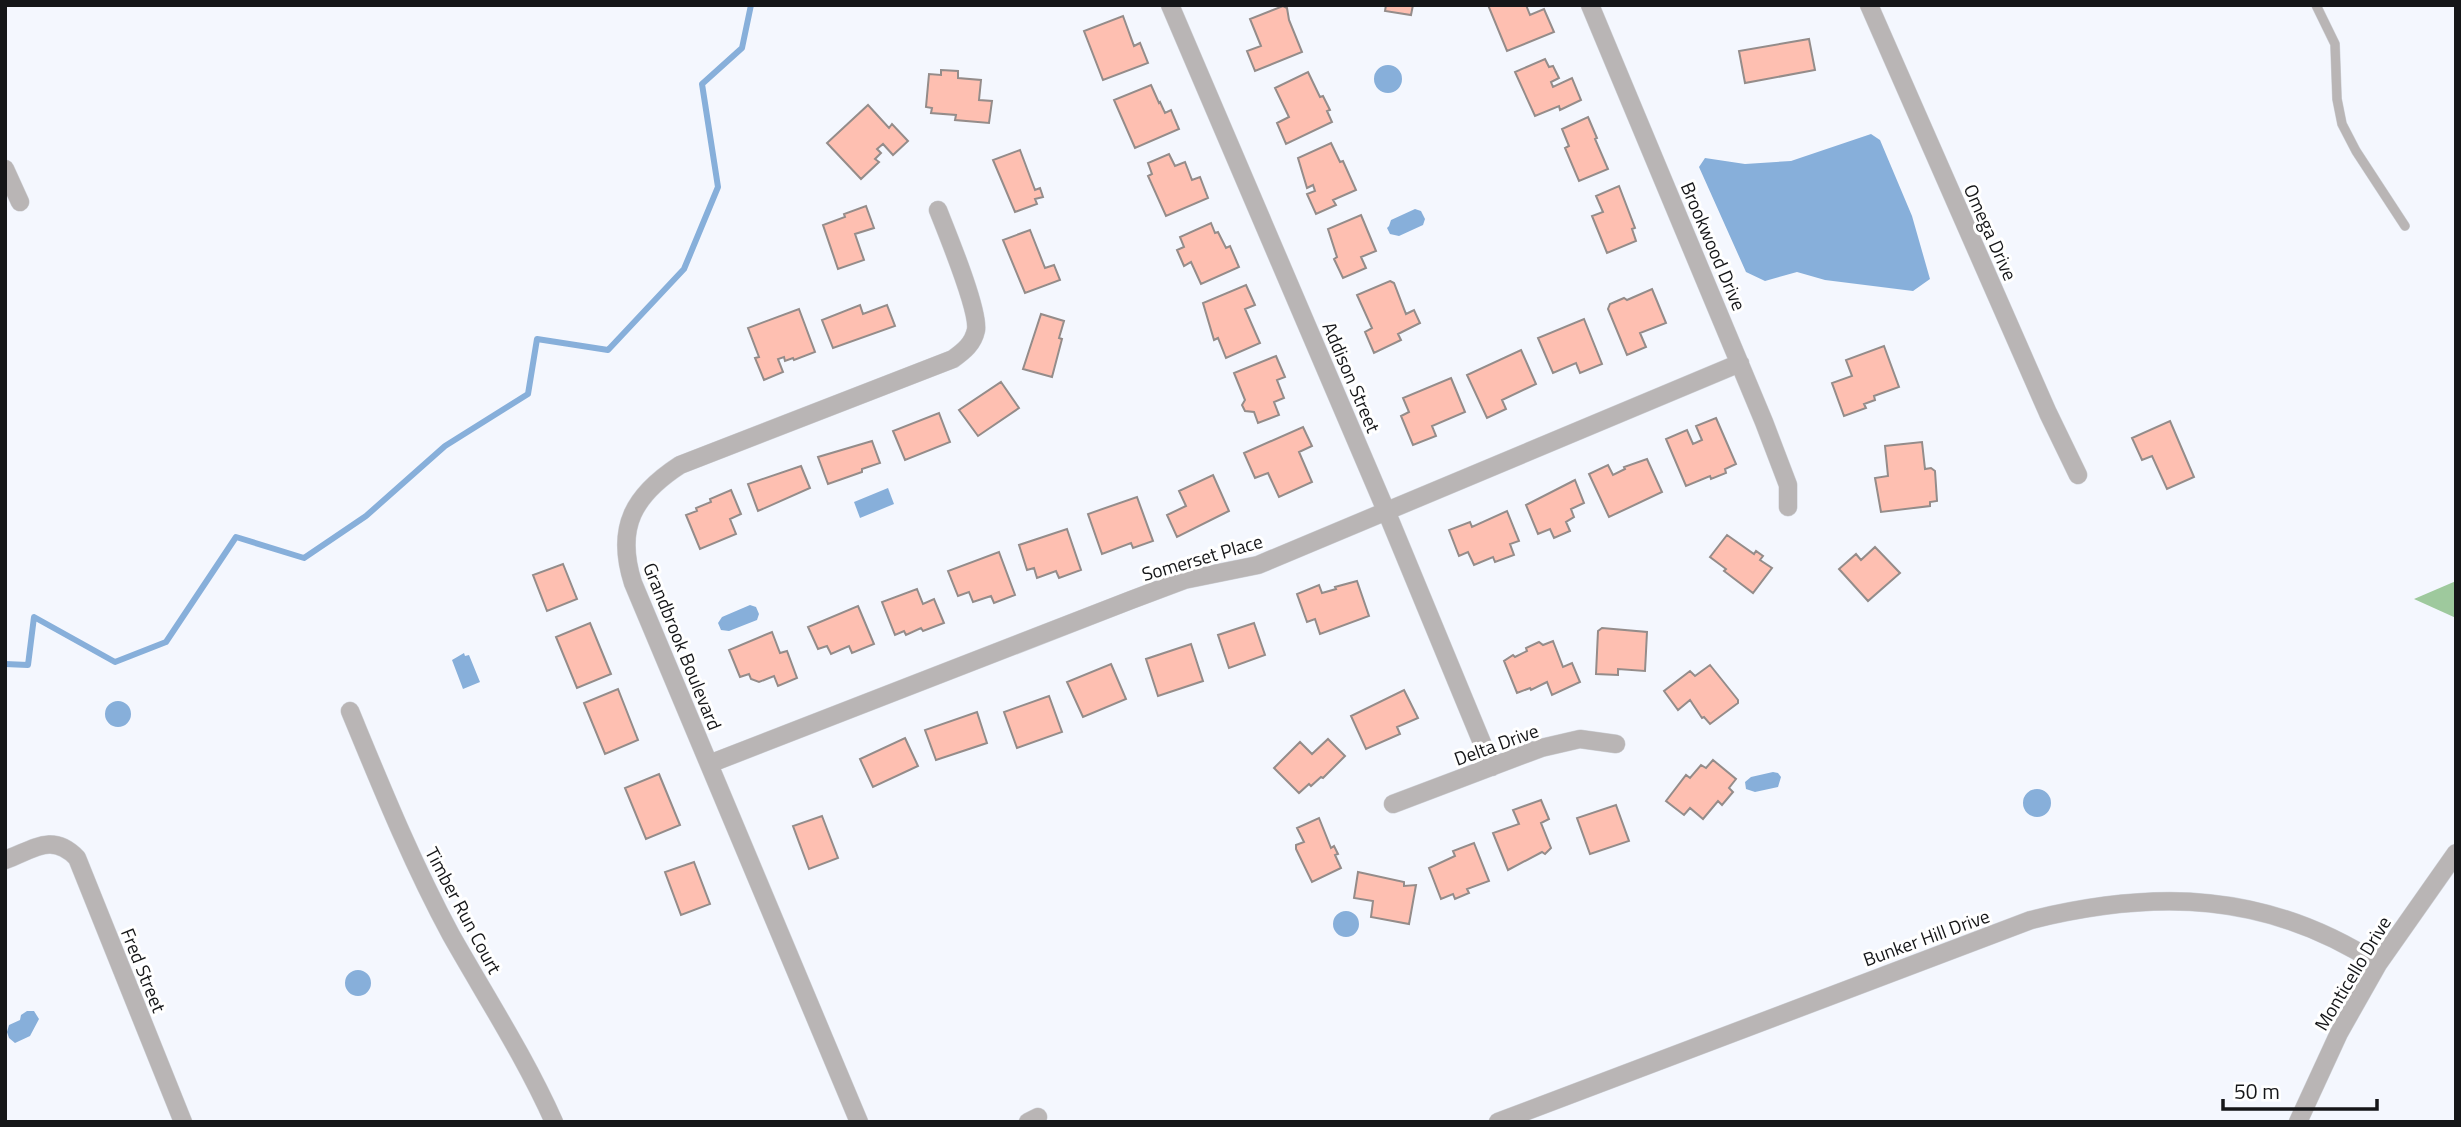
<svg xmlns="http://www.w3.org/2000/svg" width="2461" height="1127" font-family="'Titillium Web',sans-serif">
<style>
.forest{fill:#9ec99d}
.water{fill:#87afda}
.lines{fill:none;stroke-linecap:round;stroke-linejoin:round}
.stream{stroke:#87afda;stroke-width:6}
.building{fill:#febfb1;stroke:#948c8a;stroke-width:2}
.service-casing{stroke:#d0d3d9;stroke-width:10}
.minor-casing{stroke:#d0d3d9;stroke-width:19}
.service{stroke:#b9b5b5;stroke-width:9}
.minor{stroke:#b9b5b5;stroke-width:18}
.labels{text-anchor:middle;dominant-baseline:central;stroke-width:6;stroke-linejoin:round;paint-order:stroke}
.street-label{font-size:19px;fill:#151618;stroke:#fff}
</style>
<rect width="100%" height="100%" fill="#f4f7fe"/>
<!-- forest -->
<path class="forest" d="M2456,581V618L2414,599Z"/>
<!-- water -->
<path class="water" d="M1374 79a14 14 0 1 1 28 0a14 14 0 1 1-28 0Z
M1871,134L1880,140L1912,216L1930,279L1913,291L1825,280L1797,272L1765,281L1746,272L1699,167L1705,158L1745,164L1791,161Z
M1415,209L1421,211L1425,219L1423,225L1399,236L1390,234L1387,228L1389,226L1391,220Z
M888,488L894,504L860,518L854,502Z
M750,605L756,607L759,614L757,620L729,631L721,630L718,623L722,617Z
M464,653L465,656L469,655L480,682L463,689L452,660Z
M105 714a13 13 0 1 1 26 0a13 13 0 1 1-26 0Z
M1773,772L1778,773L1781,777L1778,787L1755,792L1746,789L1745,782L1751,777Z
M2023 803a14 14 0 1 1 28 0a14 14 0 1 1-28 0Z
M1333 924a13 13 0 1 1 26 0a13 13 0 1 1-26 0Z
M345 983a13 13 0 1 1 26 0a13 13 0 1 1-26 0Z
M27,1011H34L39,1019L30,1036L15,1043L9,1038L7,1032L9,1025L20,1020L21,1015Z"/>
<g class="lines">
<!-- stream -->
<path class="stream" d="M5,664L28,665L34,617L115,662L166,642L236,537L304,558L366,516L445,446L528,394L537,339L608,350L684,269L718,187L702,84L742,48L751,5"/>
</g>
<!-- building -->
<path class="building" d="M1386,5H1413L1411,15L1385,11Z
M1488,5H1526L1530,15L1544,9L1554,32L1507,51Z
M1283,6L1287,8L1289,20L1302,52L1255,71L1247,51L1261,46L1250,19Z
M1123,16L1134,46L1140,43L1148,63L1103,80L1084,31Z
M1809,39L1815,70L1745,83L1739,51Z
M1545,59L1549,67L1553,66L1559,78L1551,82L1553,87L1572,78L1581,100L1560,110L1559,106L1535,116L1515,72Z
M941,70L958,71V78L981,80L979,100L992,101L989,123L955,120L956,115L931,113L932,108L926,107L929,74L941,75Z
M1308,72L1320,97L1323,96L1330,110L1327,111L1332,122L1286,144L1277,123L1289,117L1275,88Z
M1151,85L1159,103L1160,102L1165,113L1171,110L1179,129L1135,148L1114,100Z
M868,105L889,128L892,124L908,141L893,155L883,144L877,149L881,153L875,159L879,162L861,179L827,143Z
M1588,117L1597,138L1595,139L1608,169L1579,181L1565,148L1569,146L1562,129Z
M1331,143L1340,162L1343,161L1356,190L1333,200L1336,205L1316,214L1307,194L1315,191L1313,185L1307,188L1298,158Z
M1020,150L1035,190L1040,188L1043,197L1035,199L1037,204L1015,212L993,160Z
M1169,154L1175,166L1185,162L1192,180L1200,177L1208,198L1166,216L1148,176L1152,174L1148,163Z
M1619,186L1635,228L1632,229L1636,241L1607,253L1592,216L1603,212L1596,196Z
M866,206L874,228L855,234L864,260L838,269L823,225L845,217L844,214Z
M1361,215L1376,251L1361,257L1366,268L1343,278L1334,259L1337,257L1328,229Z
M1211,223L1215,233L1218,232L1226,248L1230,246L1239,267L1201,284L1191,262L1184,266L1177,250L1184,247L1180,237Z
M1030,230L1045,268L1054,265L1060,280L1025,293L1003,240Z
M1390,281L1394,283L1406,314L1414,310L1420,323L1398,334L1401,340L1374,353L1365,332L1372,328L1357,295Z
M1246,285L1255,305L1245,309L1260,343L1226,358L1218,338L1214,340L1203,303Z
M1652,289L1666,323L1640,333L1646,347L1627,355L1608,309L1610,304L1624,298L1627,300Z
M860,305L863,314L887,305L895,326L833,348L822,320Z
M799,309L815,352L794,360L793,358L785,361L784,357L778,359L783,372L764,380L755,358L759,357L748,328Z
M1041,314L1064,321L1059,338L1062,339L1052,377L1023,369Z
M1584,319L1602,364L1580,373L1576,363L1553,373L1538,338Z
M1884,346L1899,387L1874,396L1875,400L1864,404L1866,408L1844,416L1832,383L1852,376L1846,360Z
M1521,350L1536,384L1502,400L1506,409L1487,418L1467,375Z
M1276,356L1285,377L1277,380L1284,398L1274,402L1279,415L1258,423L1254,412L1245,411L1242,405L1245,400L1234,373Z
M1451,378L1465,412L1432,426L1436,436L1413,445L1401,416L1409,412L1403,398Z
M1001,382L1019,408L978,436L959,410Z
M939,413L950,442L905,460L893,431Z
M1716,418L1736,464L1725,469L1726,473L1711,479L1710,476L1686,486L1666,439L1687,430L1693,444L1702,440L1696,426Z
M2170,421L2194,477L2167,489L2152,456L2142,460L2132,438Z
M1303,427L1312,446L1299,452L1312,482L1279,497L1268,473L1255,478L1244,453Z
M872,441L880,463L862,469V472L828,484L818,457Z
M1922,442L1925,469L1931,468L1935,471L1937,501L1930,502V506L1881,512L1875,478L1888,476L1885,446Z
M1647,459L1662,492L1609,517L1589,474L1608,465L1613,475L1625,469L1624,467Z
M801,466L810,488L758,511L748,484Z
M1213,475L1229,511L1177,537L1167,515L1186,506L1179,491Z
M1575,480L1584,503L1571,509L1574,517L1566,522L1570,531L1554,538L1550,529L1538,534L1526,505Z
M731,490L741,514L730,519L736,534L700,549L686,515L697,511L696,508L711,502L710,499Z
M1137,497L1153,541L1133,548L1131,543L1102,554L1088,514Z
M1507,511L1519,541L1510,544L1514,555L1495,562L1493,557L1474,565L1468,552L1459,556L1449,530L1470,522L1472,527Z
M1067,529L1081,570L1059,578L1056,571L1037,578L1034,568L1027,570L1019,545Z
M1727,535L1754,554L1756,551L1763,556L1760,560L1772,568L1753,593L1724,571L1726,569L1710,557Z
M1875,547L1900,573L1868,601L1839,569L1856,554L1861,560Z
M999,552L1015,595L994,603L991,596L973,602L969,592L958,596L948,571Z
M563,564L577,599L547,611L533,575Z
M1357,581L1369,616L1320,634L1315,619L1307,622L1297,594L1319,585L1322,593L1336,589L1335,587Z
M917,589L923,604L934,599L944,623L923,631L921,628L906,635L904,631L895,635L882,602Z
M858,606L874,644L852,653L849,646L831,654L827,646L818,649L808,627Z
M590,623L611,674L577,688L556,637Z
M1254,623L1265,655L1229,668L1218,635Z
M1602,628L1647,632L1645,671L1618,669V675L1596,674L1598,631Z
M772,632L780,653L787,651L797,678L778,686L774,676L759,682L751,679L749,674L740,677L729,650Z
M1553,641L1563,667L1572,663L1580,682L1552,695L1547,682L1531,690L1530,688L1517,693L1504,661L1513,655L1515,657L1527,651L1526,648L1539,642L1543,645Z
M1191,644L1203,681L1158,696L1146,659Z
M1111,664L1126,699L1083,717L1067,682Z
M1710,665L1738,700V703L1710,724L1704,717L1702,718L1690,700L1678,710L1664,691L1690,671L1695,676Z
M618,689L638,740L605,754L584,703Z
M1404,690L1418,718L1397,727L1400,734L1366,749L1351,716Z
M1049,696L1062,732L1017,748L1004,712Z
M977,712L987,743L936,760L925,730Z
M905,738L918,766L873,787L860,759Z
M1328,739L1345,756L1323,778L1321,777L1311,786L1309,784L1299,793L1274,768L1300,742L1312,754Z
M1713,760L1736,779L1729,788L1733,792L1722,805L1718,801L1703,819L1690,808L1684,815L1666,801L1686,775L1690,778L1701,765L1706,768Z
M659,774L680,825L646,839L625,788Z
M1541,800L1549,819L1541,823L1551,848L1545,854L1542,852L1508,870L1493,833L1519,824L1513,810Z
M1616,805L1629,841L1590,854L1577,818Z
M822,816L838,858L809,869L793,826Z
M1319,818L1331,848L1334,846L1338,854L1335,855L1341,868L1312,882L1296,849V845L1304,842L1297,828Z
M1474,843L1489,881L1467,889L1469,893L1455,899L1453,894L1441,899L1429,868L1455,856L1453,851Z
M694,862L710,904L681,915L665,872Z
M1358,872L1404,882V886L1416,885L1409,924L1371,917L1373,901L1354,898Z"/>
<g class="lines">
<!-- service casing -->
<g class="service-casing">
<path id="service" d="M2316,5L2335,44L2337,99L2342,124L2356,151L2405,226"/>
</g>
<!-- minor casing -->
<g class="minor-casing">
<path id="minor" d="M1170,5L1387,513L1492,767
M1590,5L1764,422L1788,485V507
M1869,5L2048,413L2078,475
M5,169L20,202
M350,711C381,786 412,863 451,935C486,997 525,1057 554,1122
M709,764L1131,600L1184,580L1258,565L1740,363
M1393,804L1541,748L1580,739L1616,744
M5,860C33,850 52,832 77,858L183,1122
M859,1122L633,583C615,527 634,495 680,465L953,359C964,351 973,344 976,330C979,310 947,233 938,210
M1028,1122L1038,1117
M1498,1122L2031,920C2156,889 2267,892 2378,964
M2298,1122L2339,1033L2378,964L2456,853"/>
</g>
<!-- service -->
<use href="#service" class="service"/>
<!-- minor -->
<use href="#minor" class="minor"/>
</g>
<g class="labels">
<!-- street labels -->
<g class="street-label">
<text transform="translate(1991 232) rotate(66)">Omega Drive</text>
<text transform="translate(1714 246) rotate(67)">Brookwood Drive</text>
<text transform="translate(1352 377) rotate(67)">Addison Street</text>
<text transform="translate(1202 557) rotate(-16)">Somerset Place</text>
<text transform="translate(683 646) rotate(68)">Grandbrook Boulevard</text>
<text transform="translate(1496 744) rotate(-20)">Delta Drive</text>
<text transform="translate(464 910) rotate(62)">Timber Run Court</text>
<text transform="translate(1926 937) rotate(-20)">Bunker Hill Drive</text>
<text transform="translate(144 970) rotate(68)">Fred Street</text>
<text transform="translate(2352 973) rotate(-59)">Monticello Drive</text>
</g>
</g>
<!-- border -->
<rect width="2461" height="1127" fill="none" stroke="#151618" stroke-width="14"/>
<!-- scale -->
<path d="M2223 1099v10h154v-10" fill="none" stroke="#151618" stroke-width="3.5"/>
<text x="2234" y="1099" font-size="21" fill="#151618" stroke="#ffffff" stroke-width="5" paint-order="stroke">50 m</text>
</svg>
